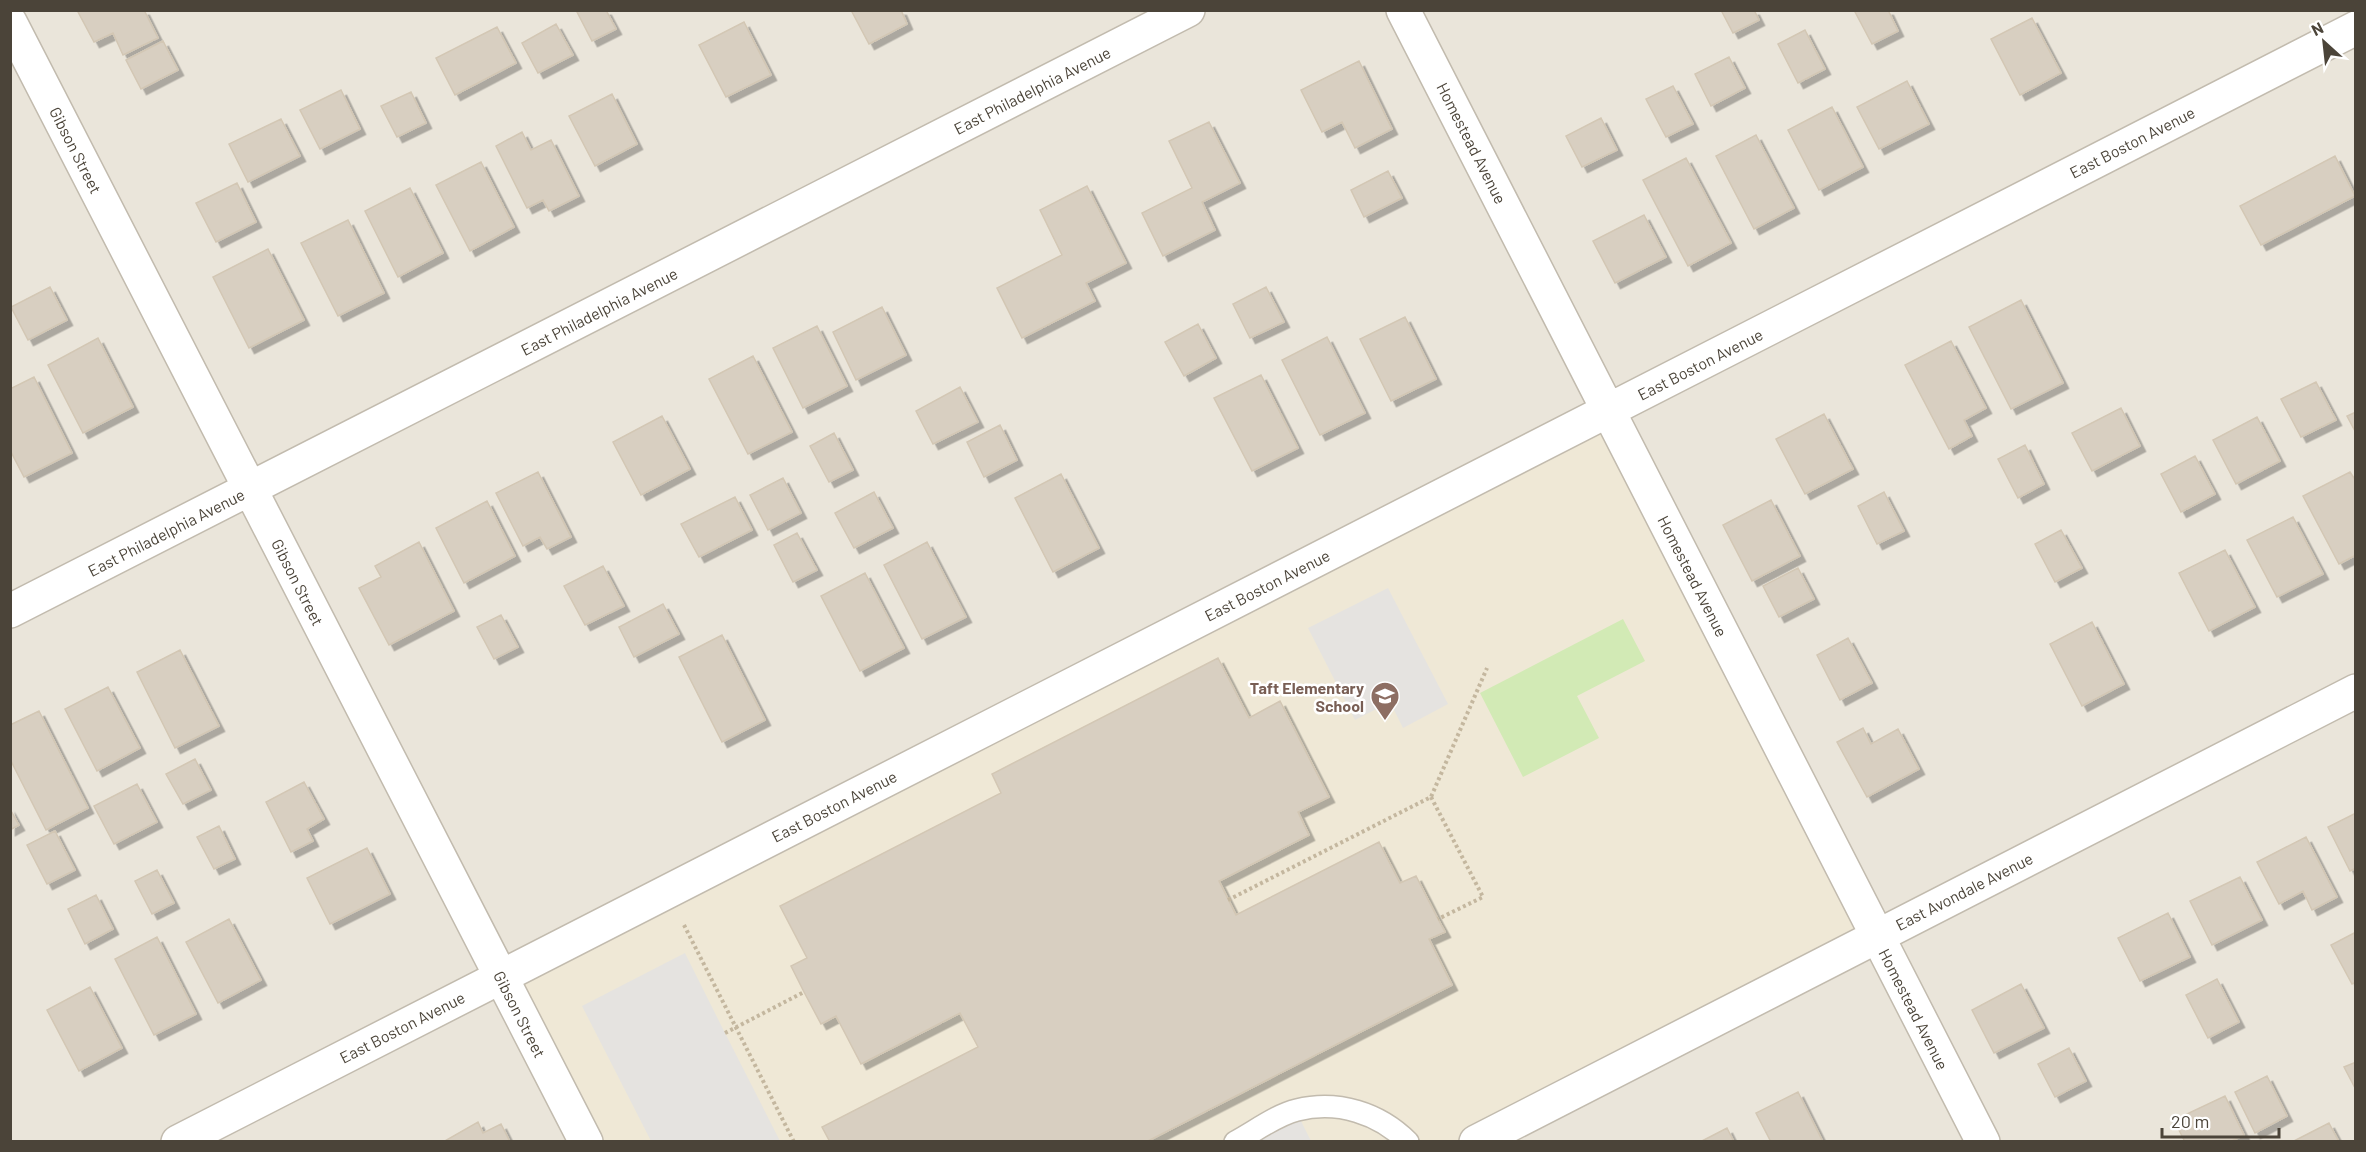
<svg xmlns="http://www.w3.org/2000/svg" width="2366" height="1152" font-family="Barlow,sans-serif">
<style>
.residential{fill:#eae5da}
.education{fill:#efe8d6}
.green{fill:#d2eab5}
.parking{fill:#e5e3e0}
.building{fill:#d8cfc1;stroke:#d3c7b4;stroke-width:1.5;filter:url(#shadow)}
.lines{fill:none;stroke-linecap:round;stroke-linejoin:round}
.service-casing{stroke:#c2bbae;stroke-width:24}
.minor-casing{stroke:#c2bbae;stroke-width:36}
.path{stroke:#c4b79f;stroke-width:4;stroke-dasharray:3 3;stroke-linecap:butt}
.service{stroke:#fff;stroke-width:21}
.minor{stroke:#fff;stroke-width:33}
.labels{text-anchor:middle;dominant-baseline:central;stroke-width:5;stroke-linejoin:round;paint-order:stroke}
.street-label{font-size:16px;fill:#4b4439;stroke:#fff}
.education-label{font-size:16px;font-weight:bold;fill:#785e54;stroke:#fff;text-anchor:end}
</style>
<defs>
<filter id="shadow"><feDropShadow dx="5.5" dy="5.5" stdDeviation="0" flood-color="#0004"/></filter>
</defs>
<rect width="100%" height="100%" fill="#f6f3ec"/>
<!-- residential -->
<path class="residential" d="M11,11H2355V1141H11Z"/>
<!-- education -->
<path class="education" d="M1609,410L1877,936L1476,1142L586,1141L501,977Z"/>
<!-- green -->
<path class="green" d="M1623,619L1645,661L1577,696L1599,738L1523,777L1480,693Z"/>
<!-- parking -->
<path class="parking" d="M1388,588L1448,704L1403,728L1390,702L1355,720L1308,628Z
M685,953L725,1033L780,1141H651L582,1006Z
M1296,1111L1311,1141L1235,1142Z"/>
<!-- building -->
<path class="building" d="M77,10H144L158,38L123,55L113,33L94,42Z
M576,10H606L616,29L592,41Z
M851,10H901L907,24L869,44Z
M1721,10H1754L1759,20L1733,33Z
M1854,10H1888L1898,31L1872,44Z
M2032,18L2061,73L2020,95L1991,39Z
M744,22L771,75L726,97L699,45Z
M556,24L573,55L538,73L522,43Z
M497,27L516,63L455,95L436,58Z
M1805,30L1825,69L1798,83L1778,44Z
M163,41L178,70L141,89L126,60Z
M1729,57L1745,88L1711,106L1695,74Z
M1359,61L1392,129L1355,148L1342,122L1322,132L1301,90Z
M1907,81L1929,124L1879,149L1857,107Z
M1673,86L1693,124L1666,137L1646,99Z
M341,90L360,129L320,149L300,110Z
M411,92L426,123L397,137L381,106Z
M612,94L637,144L595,166L569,116Z
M1832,107L1863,167L1819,190L1788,130Z
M1601,118L1617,150L1582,167L1566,136Z
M281,119L300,156L248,182L229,144Z
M1209,122L1240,183L1202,202L1215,230L1163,256L1142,213L1192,188L1169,141Z
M522,132L531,150L551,140L579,196L549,211L543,200L527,208L496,146Z
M1756,135L1794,208L1754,229L1716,156Z
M2335,156L2355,196L2261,245L2240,206Z
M1686,158L1731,243L1688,266L1643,180Z
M481,162L514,227L470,251L436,185Z
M1388,171L1402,198L1364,217L1351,190Z
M237,183L256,222L216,242L196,203Z
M1087,186L1126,263L1086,283L1095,301L1022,338L997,288L1062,255L1040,210Z
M410,188L443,253L398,277L365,211Z
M1644,215L1666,257L1615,283L1593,241Z
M348,220L384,293L338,316L301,243Z
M268,249L304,320L249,348L213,277Z
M50,287L67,320L28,340L11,307Z
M1266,287L1284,322L1250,338L1233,304Z
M2021,300L2063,383L2011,409L1969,327Z
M882,307L906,355L856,380L833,332Z
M1405,317L1436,379L1391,401L1360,339Z
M1198,324L1216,358L1184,376L1165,342Z
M817,326L847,386L803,408L773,348Z
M1327,337L1365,413L1320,435L1282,360Z
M98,338L133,407L83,433L48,365Z
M1951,341L1986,408L1964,420L1972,436L1949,449L1905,365Z
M753,356L792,432L748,454L709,379Z
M1261,375L1298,448L1252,471L1214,398Z
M34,377L72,453L24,477L10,450V389Z
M2316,382L2336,420L2301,437L2281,399Z
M960,387L978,422L933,444L916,411Z
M2121,408L2140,446L2092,471L2072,433Z
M2356,412V433L2347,416Z
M1824,414L1853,469L1805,494L1776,439Z
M662,416L690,469L641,495L613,442Z
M2257,417L2280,461L2236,484L2213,440Z
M1000,425L1017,460L984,477L967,442Z
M834,433L853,470L829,482L810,446Z
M2025,445L2044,484L2018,498L1998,459Z
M2195,456L2215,494L2181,512L2161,474Z
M538,472L571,537L547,549L540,537L523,546L496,493Z
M2350,472L2356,481V555L2339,564L2303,496Z
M1061,474L1099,548L1053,572L1015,498Z
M783,478L801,513L768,530L750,495Z
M874,492L893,528L854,548L835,513Z
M1884,492L1904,531L1877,544L1858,506Z
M735,497L752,530L699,557L681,524Z
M1771,500L1800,556L1752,581L1723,525Z
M487,501L515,556L464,583L436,528Z
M2293,517L2323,574L2277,597L2247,540Z
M2061,530L2082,568L2055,582L2035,544Z
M797,533L817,570L793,582L774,545Z
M419,542L454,611L389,645L359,588L381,577L375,566Z
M927,542L966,617L922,639L884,565Z
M2225,550L2255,607L2209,631L2179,573Z
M603,566L624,606L585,625L564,586Z
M1798,568L1814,599L1779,617L1763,586Z
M865,573L904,648L860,671L821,596Z
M663,604L679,634L634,657L619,627Z
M501,615L518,647L494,659L477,627Z
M2092,622L2124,684L2082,706L2050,644Z
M722,635L765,720L722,742L679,657Z
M1848,638L1872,683L1840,700L1817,655Z
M180,650L219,726L175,748L137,672Z
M1218,658L1249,718L1280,701L1329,797L1298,812L1309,835L1219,881L1236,915L1379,842L1400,883L1416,876L1438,919L1445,932L1429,939L1452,985L1146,1142H830L822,1127L978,1047L960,1013L861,1064L836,1016L821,1024L804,992L791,966L807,958L780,906L1001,793L992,774Z
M108,687L140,748L97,771L65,709Z
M39,711L88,808L46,830L10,759V725Z
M1863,728L1871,744L1898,729L1919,769L1867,797L1837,742Z
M195,759L211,790L183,804L166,774Z
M304,782L324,819L307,829L313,841L291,852L266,802Z
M137,784L157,822L114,844L94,806Z
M10,809L19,825L10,830Z
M2356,813V868L2350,871L2328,827Z
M219,826L235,859L214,869L197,837Z
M55,831L75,870L47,884L27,845Z
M2306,837L2337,897L2312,910L2303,891L2279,904L2257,862Z
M367,848L390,894L330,924L307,878Z
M157,870L174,903L152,914L135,881Z
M2240,877L2262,920L2212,945L2190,901Z
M96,895L113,929L85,944L68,909Z
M2168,913L2190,957L2140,981L2118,938Z
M229,919L261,980L218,1003L186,942Z
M2356,932V982L2352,984L2331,945Z
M157,937L196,1014L154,1035L115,959Z
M2217,979L2239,1022L2208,1038L2186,995Z
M2021,984L2044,1028L1994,1053L1972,1010Z
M90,987L122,1048L79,1071L47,1010Z
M2069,1048L2086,1081L2055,1097L2038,1064Z
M2356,1062V1090L2344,1067Z
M2267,1076L2287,1116L2255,1133L2235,1092Z
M1798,1092L1823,1142H1771L1756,1113Z
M2225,1096L2244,1135L2230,1142H2185L2174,1120Z
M478,1122L483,1133L501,1124L510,1142H443Z
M2329,1123L2339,1142H2292Z
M1727,1128L1734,1142H1700Z"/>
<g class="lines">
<!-- service casing -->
<g class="service-casing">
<path id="service" d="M1235,1142C1254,1132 1276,1115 1297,1110C1338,1100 1379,1113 1408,1142"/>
</g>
<!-- minor casing -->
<g class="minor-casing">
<path id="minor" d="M1403,10L1983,1142
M10,22L586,1142
M10,611L1188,10
M178,1142L2356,28
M1476,1142L2356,691"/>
</g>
<!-- path -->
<path class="path" d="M1431,797L1483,897L1438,919
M1228,900L1431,797L1487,668
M684,925L794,1142
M725,1033L804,992"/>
<!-- service -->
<use href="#service" class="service"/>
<!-- minor -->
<use href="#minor" class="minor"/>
</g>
<!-- icons -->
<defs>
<g id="school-pin" transform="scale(1.5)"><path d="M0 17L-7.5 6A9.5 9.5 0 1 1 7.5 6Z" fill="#8d6e63" stroke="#fff"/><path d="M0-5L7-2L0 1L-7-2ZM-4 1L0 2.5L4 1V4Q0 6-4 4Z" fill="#fff"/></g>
</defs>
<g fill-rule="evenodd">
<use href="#school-pin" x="1385" y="696"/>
</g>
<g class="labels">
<!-- street labels -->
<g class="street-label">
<text transform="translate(1032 90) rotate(-27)">East Philadelphia Avenue</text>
<text transform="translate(2132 142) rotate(-27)">East Boston Avenue</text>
<text transform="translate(1472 143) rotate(63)">Homestead Avenue</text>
<text transform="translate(76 150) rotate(63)">Gibson Street</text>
<text transform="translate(599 311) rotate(-27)">East Philadelphia Avenue</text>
<text transform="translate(1700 364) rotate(-27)">East Boston Avenue</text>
<text transform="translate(166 532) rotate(-27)">East Philadelphia Avenue</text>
<text transform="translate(1693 576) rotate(63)">Homestead Avenue</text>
<text transform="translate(298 582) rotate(63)">Gibson Street</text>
<text transform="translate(1267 585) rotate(-27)">East Boston Avenue</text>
<text transform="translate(834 806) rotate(-27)">East Boston Avenue</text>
<text transform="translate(1964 891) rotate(-27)">East Avondale Avenue</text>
<text transform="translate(1914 1009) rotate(63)">Homestead Avenue</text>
<text transform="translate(520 1014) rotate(63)">Gibson Street</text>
<text transform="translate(402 1027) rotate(-27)">East Boston Avenue</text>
</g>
<!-- education labels -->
<g class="education-label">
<text x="1364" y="687">Taft Elementary<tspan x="1364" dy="18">School</tspan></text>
</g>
</g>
<!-- border -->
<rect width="2366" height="1152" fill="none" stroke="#4b4439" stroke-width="24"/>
<!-- north arrow -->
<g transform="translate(2324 42) rotate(333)" stroke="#ffffff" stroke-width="4.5" paint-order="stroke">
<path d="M0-4.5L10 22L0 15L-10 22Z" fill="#4b4439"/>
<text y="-9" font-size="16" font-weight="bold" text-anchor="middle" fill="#4b4439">N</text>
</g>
<!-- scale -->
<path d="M2162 1128v9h117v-9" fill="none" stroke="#4b4439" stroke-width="3"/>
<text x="2171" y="1128" font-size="18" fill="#4b4439" stroke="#ffffff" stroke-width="4.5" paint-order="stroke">20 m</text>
</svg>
